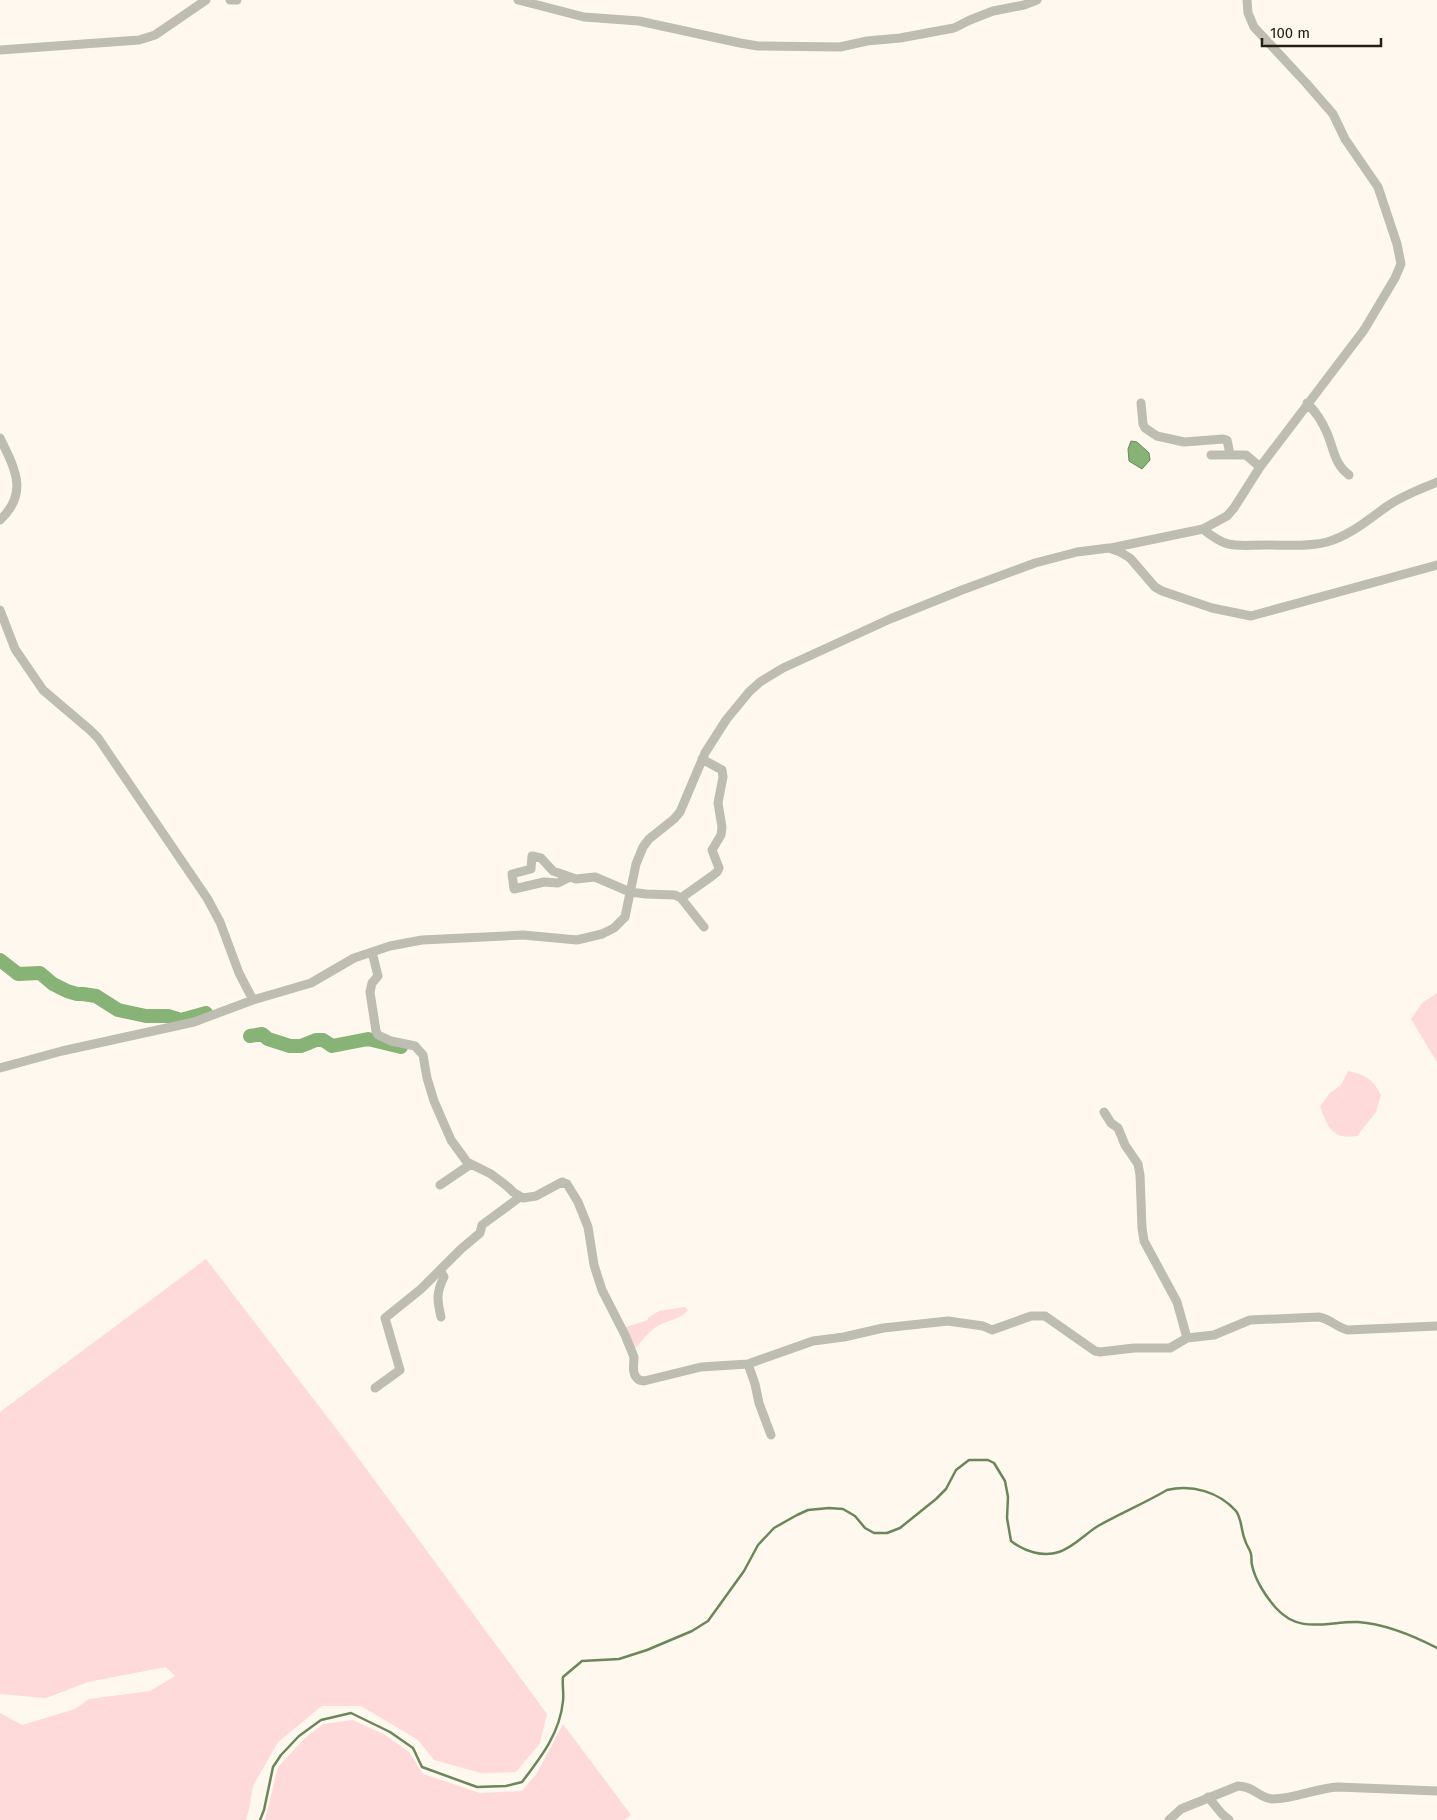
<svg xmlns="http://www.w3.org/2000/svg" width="1437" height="1820" font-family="'Fira Sans',sans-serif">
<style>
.green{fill:#fedada}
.water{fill:#87b377;stroke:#6a875a}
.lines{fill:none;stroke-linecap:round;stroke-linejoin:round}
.stream{stroke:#6a875a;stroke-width:2.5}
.river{stroke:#87b377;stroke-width:14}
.street{stroke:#bdbdb2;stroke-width:9}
</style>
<rect width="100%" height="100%" fill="#fff8ef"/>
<!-- green -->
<path class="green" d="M1437,993V1062L1411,1019L1422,1003Z
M1348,1071C1366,1075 1373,1079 1381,1095L1376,1112L1357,1136C1333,1140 1327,1127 1320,1106L1330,1093L1341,1085Z
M206,1259L345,1440L547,1714L540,1743L516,1772L481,1773L434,1760L418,1740L361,1706H322L278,1742L253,1786L249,1809L246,1820H0V1713L22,1725L75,1709L89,1699L150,1691L175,1676L166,1667L88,1682L46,1698L0,1694V1412Z
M685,1307L688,1310C681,1320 666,1320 656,1327C649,1332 642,1340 637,1347H630L623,1328L648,1320V1318L659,1311Z
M353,1720L385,1735L409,1752L423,1774L480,1793L522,1791L537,1773L563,1724L631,1815L624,1820H265L278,1767L305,1738L323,1724Z"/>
<!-- water -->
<path class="water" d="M1131,441L1137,442L1149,453L1150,460L1142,469L1129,461L1128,449Z"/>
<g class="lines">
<!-- stream -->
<path class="stream" d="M260,1820L264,1810L273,1767L281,1755L299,1736L321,1720L351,1713L390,1732L413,1748L422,1767L477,1787L506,1786L522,1782C541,1757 560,1733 563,1701C564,1693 562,1685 563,1677L582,1661L619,1659L647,1650L692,1631L708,1621L744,1571L758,1545L774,1528L797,1515L808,1510L829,1508L843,1509L855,1516L865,1528L874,1533H887L900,1528L936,1499L946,1489L956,1470L969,1460H988L994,1463L1005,1481L1008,1497L1007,1518L1011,1541C1025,1552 1043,1557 1059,1552C1074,1547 1085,1534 1098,1526C1121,1513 1145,1503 1167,1490C1192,1484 1219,1492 1236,1511C1242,1519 1241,1531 1245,1540C1246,1545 1250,1549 1251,1554C1252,1558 1251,1562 1252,1565C1255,1580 1266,1597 1276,1608C1300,1635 1328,1621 1358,1622C1385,1624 1414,1636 1437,1648"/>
<!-- river -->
<path class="river" d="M0,960L18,974L40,973L53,984L67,991L77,994H83L96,996L118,1010L146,1016H168L181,1020L206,1013
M250,1036L262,1034L268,1039L290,1046H301L316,1040H323L332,1046L368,1039L401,1047"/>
<!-- street -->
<path class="street" d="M230,0H237
M518,0L584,17L639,21L740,43L758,46L840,47L867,41L900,38L954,28L970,20L993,11L1024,5L1037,0
M0,50L139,40L155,35L206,0
M1141,403L1143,424L1145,428L1157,436L1184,442L1223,439L1227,440L1230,454
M1307,403C1316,412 1322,421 1327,433C1334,449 1334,464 1349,475
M0,438C15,469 29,493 0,520
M1211,455H1246L1260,467
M1203,529C1228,550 1236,545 1267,545C1286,545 1308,547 1327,542C1350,536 1370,518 1389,505C1404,495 1421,489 1437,482
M1111,548L1203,529L1227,516L1234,508L1260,467L1364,330L1395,278L1401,264L1397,244L1378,187L1345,139L1333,114L1306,83L1254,27L1248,13L1247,0
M0,610L15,649L43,690L90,730L98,738L207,898L220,922L239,973L253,1000
M570,877L558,883L544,882L514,889L512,874L531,869L532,856L541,858L553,871L576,879L595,877L630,892L646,894L675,895L681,898L704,927
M681,898L712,876L717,872L719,868L712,850L721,835L722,827L718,803L723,777L722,770L702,759
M372,952L378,976L372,983L370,992L376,1031L378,1035L391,1041L415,1046L423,1055L427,1078L434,1101L451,1140L467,1162L491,1174L508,1187L513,1192L523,1198L536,1196L562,1182L567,1184L578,1202L588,1227L594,1265L602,1290L625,1335L634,1357C634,1366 631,1374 639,1380L644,1381L701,1367L748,1364L813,1341L844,1337L883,1328L948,1321L983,1326L992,1330L1031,1316H1045L1095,1351L1100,1352L1134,1348H1170L1187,1338L1214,1335L1250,1320L1319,1317C1331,1319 1337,1328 1348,1330L1437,1326
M0,1068L62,1051L194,1022L253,1000L311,983L354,958L390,946L422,940L523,935L577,940L602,934L614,928L625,917L636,864L643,847L649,839L674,819L680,812L705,753L726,720L749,692L760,682L783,668L890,619L962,590L1035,563L1077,552L1109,548L1120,552L1130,558L1155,587L1162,591L1212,608L1251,616L1437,565
M1104,1112L1111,1123L1118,1128L1125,1145L1138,1164L1140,1175L1142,1228L1144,1241L1177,1302L1187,1338
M440,1185L471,1164
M440,1270L461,1249L480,1233L482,1225L520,1197
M748,1364L755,1384L759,1403L771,1435
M375,1388L400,1370L385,1318L421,1289L440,1270L444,1277C436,1293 437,1300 441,1317
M1208,1797L1222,1814L1229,1820
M1169,1820L1181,1809L1238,1786C1254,1786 1260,1799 1273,1799C1294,1799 1317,1788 1338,1787L1437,1791"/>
</g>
<!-- scale -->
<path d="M1262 38v8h119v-8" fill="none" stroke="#252017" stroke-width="2.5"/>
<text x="1270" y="38" font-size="15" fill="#252017" stroke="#fff8ef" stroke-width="4" paint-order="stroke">100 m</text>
</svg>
